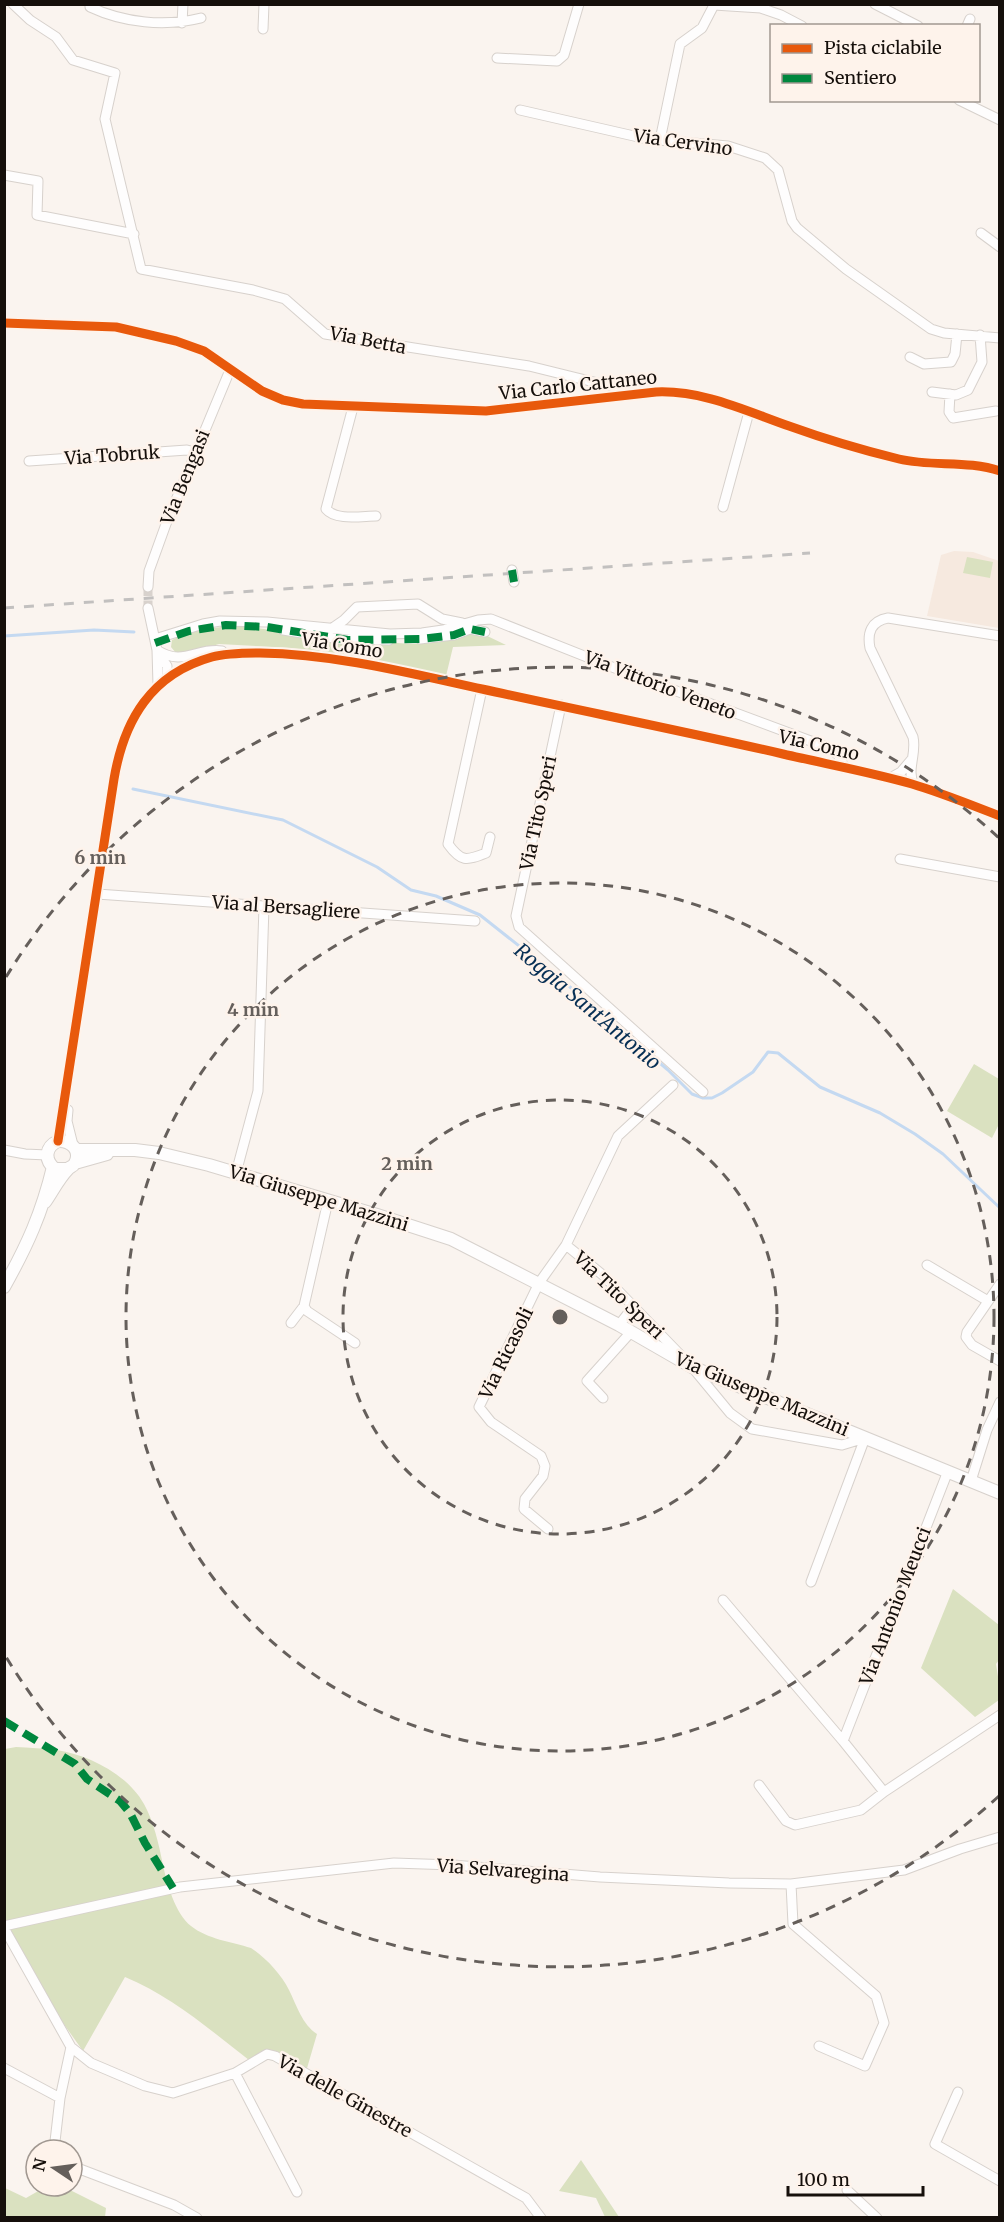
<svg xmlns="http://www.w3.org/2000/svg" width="1004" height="2222" font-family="Merriweather,serif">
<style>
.built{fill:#f6e9df}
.green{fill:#dae1c0}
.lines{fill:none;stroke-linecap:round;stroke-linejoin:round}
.stream{stroke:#c4d9f1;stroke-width:3}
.minor-tunnel{stroke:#d8d2cd;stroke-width:9;stroke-dasharray:9 4.5;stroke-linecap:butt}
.minor-casing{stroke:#d7d1cc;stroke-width:11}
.major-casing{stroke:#d7d1cc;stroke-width:14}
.minor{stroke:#fefdfd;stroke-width:9}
.major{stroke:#fefdfd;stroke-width:12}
.rail{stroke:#c2c0bf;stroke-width:3;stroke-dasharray:10 10;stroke-linecap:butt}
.quiet{stroke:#00873e;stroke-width:8;stroke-dasharray:15 8;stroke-linecap:butt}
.cycleway-casing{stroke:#fef3eb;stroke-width:13}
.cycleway{stroke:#e8590c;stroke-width:9}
.ring{fill:none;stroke:#655f5b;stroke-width:3;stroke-dasharray:10 8}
.labels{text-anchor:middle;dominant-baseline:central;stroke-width:5;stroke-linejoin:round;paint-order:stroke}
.street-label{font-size:18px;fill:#150f0b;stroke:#fef3eb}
.water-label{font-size:20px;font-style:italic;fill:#072f54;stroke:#fef3eb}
.centre{fill:#655f5b;stroke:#fef3eb;stroke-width:3}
.ring-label{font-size:18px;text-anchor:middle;font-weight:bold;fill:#655f5b;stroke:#fef3eb;stroke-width:5;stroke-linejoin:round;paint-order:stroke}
</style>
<rect width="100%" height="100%" fill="#faf4ef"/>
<!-- built -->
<path class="built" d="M954,551L973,552L999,561V628L927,616L941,555Z"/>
<!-- green -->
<path class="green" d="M967,557L993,562L990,578L963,573Z
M239,626L272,630L305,637L413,644L430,643L462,633H481L506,645L453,647L446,676L343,654L289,648L219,644L188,653H176L171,647L172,640C192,629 216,627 239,626Z
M974,1064L999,1079V1124L992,1138L947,1111Z
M953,1589L999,1625V1660L996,1664L999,1683V1700L975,1717L921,1668Z
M16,1747C29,1748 43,1748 57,1750C89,1755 128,1775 144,1804C154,1822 159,1845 163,1865C167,1884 175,1913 191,1926C207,1939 232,1942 251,1948C266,1958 281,1974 289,1990C297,2006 302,2024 317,2034L305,2075L260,2055L249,2060C209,2029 171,1996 125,1977L83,2051L53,2009L16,1949L5,1940V1749Z
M581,2160L619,2217H605L596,2198L559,2191Z
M47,2186H62L106,2208L105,2217H5V2188L26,2198Z"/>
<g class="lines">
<!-- stream -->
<path class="stream" d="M4,636L94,630L134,632
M133,789L283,820L377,867L411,890L436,896L480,915L557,976L668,1070L692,1094L703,1098H712L722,1093L753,1072L768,1052L778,1053L820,1087L880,1113L915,1134L943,1154L1000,1208"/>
<!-- minor-tunnel -->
<path class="minor-tunnel" d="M148,587V608"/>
<!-- minor casing -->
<g class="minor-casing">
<path id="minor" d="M13,4L30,20L56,37L73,60L115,73L105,119L141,269L253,290L285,299L325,334L529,366L614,387H634L638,394
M90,4V7C124,23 165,27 201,18
M875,4L918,26
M755,6L781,15L802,26
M182,23L183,4
M967,26L970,19
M263,29L264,4
M497,58L557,61L564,55L579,4
M959,100L1000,120
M520,110L647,139L728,146L765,158L778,170L792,221L797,228L846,269L931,329L944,333L1000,338
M660,140L680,44L702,28L714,5L761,8
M4,175L38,181L37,215L134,234
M981,233L1000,247
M4,323L116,327L176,341L204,351L262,391L283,400L303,404L486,411L656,392C703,390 746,411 789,426C825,439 862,450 899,459C933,467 967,460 1000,471
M910,357L924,364L951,362L955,354L957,334
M932,392L956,395L968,390L982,362L980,335
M950,394L949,412L953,418L996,411
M353,407L326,509C336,521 362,516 376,516
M29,461L187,450L195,452
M723,507L749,412
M512,570L514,582
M148,587L149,571L166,524L230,370
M148,608L157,650L158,685
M331,629L344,620L357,607L418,604L442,619L462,623
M283,630L340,639L389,640
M155,639L203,624L220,621L267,622L390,634L422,633L443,630L478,620L491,619L612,667L824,746C834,751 843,756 843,768
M420,639L454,635L470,629L485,632
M157,650C183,667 197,647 222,651
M157,651L167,666V679
M482,689L448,844C461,862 466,861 486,853L490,837
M561,705L516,916L519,927L703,1092
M890,778L901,772L912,759
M914,785C906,770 917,754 913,737L870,648C867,633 871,621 888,618L1000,636
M900,859L1000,877
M97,894L475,921
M673,1085L618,1136L566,1245L604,1276L692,1367L730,1413L752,1429L842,1445L865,1438
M68,1110L67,1121L73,1145
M58,1141L114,779C124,720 151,674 212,657C227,653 244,653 260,653C335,654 409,673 482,689C582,711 683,731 783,754C826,764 870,772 912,784C942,793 971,805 1000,816
M4,1150L25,1154L47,1155
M236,1173L258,1091L264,906
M927,1265L988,1301
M1000,1284L967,1332L966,1337L972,1345L1000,1361
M304,1306L307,1311L355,1343
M291,1323L304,1306L328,1201
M619,1325L633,1307
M603,1398L587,1381L631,1332
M971,1481L987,1430L1000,1402
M548,1529L524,1509L525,1499L543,1476L545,1466L541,1456L491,1422L479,1407L539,1283L566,1245
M811,1582L865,1438
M723,1600L843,1741L884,1792
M843,1741L948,1471
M759,1785L786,1821L795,1825L861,1810L884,1792L1000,1715
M791,1884L793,1924L876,1996L884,2023L865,2066L819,2046
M4,1926L180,1887L394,1863L453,1865L600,1877L729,1883L791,1884L904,1870L960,1849L1000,1837
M4,1928L71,2047L91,2063L145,2086L173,2093L235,2073L267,2054L275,2056L526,2198L541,2218
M4,2068L60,2098
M235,2073L297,2192
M958,2092L935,2144L1000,2181
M54,2150L60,2098L71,2047
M72,2166L174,2205L197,2218
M847,2190L877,2218"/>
</g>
<!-- major casing -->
<g class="major-casing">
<path id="major" d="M76,1150H135L159,1153L209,1165L377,1215L451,1239L619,1325L692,1367L1000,1493
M75,1163L107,1154
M45,1202C52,1192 59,1178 68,1169C72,1165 72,1168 75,1163C82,1150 70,1140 58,1141C45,1147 44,1160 55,1169H68
M4,1287C27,1246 42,1213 53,1167"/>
</g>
<!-- minor -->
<use href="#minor" class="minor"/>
<!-- major -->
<use href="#major" class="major"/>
<!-- rail -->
<path class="rail" d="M4,608L810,553"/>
<!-- quiet -->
<path class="quiet" d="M512,570L514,582
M155,643L189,631L226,625L267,627L348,640L421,639L454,635L470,629L485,632
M4,1721L75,1764L87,1779L120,1801L130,1813L145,1843L173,1888"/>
<!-- cycleway casing -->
<g class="cycleway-casing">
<path id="cycleway" d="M4,323L116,327L176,341L204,351L262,391L283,400L303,404L486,411L656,392C703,390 746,411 789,426C825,439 862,450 899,459C933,467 967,460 1000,471
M58,1141L114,779C124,720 151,674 212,657C227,653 244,653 260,653C335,654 409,673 482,689C582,711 683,731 783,754C826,764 870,772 912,784C942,793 971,805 1000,816"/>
</g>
<!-- cycleway -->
<use href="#cycleway" class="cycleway"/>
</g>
<!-- distance rings -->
<g class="ring">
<circle cx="560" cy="1317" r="217"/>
<circle cx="560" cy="1317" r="434"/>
<path d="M999 1796A650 650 0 0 1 6 1657M6 977A650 650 0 0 1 999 838"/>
</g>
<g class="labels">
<!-- street labels -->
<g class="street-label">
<text transform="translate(683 142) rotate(8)">Via Cervino</text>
<text transform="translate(368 340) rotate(11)">Via Betta</text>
<text transform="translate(578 385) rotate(-6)">Via Carlo Cattaneo</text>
<text transform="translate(112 455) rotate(-4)">Via Tobruk</text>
<text transform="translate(185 477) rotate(-68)">Via Bengasi</text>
<text transform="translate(342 645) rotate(9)">Via Como</text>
<text transform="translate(660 685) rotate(21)">Via Vittorio Veneto</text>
<text transform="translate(819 745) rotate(13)">Via Como</text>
<text transform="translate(538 813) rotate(-78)">Via Tito Speri</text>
<text transform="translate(286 907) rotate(4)">Via al Bersagliere</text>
<text transform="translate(319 1198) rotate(17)">Via Giuseppe Mazzini</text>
<text transform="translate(619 1295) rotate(44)">Via Tito Speri</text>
<text transform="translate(506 1353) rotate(-64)">Via Ricasoli</text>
<text transform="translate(762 1394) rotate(23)">Via Giuseppe Mazzini</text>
<text transform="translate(895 1606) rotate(-69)">Via Antonio Meucci</text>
<text transform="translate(503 1870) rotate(4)">Via Selvaregina</text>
<text transform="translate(345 2096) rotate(29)">Via delle Ginestre</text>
</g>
<!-- water labels -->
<g class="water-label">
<text transform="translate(588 1006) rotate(40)">Roggia Sant'Antonio</text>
</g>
</g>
<circle cx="560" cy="1317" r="9" class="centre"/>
<g class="ring-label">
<text x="100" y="864">6 min</text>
<text x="253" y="1016">4 min</text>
<text x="407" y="1170">2 min</text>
</g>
<!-- border -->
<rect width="1004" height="2222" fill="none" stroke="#150f0b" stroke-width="12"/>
<!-- legend -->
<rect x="770" y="24" width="210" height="78" fill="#fef3eb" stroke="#a19891" stroke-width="1.5"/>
<rect x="782" y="44" width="30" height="9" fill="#e8590c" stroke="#a19891" stroke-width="1.5"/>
<text x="824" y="54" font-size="18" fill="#150f0b">Pista ciclabile</text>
<rect x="782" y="74" width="30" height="9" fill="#00873e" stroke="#a19891" stroke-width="1.5"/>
<text x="824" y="84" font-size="18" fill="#150f0b">Sentiero</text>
<!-- north arrow -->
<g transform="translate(54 2168) rotate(283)"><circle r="28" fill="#fef3eb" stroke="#a19891" stroke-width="1.5"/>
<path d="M0-4.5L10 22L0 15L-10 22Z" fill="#655f5b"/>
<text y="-9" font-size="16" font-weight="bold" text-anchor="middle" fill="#150f0b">N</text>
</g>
<!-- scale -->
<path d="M788 2186v9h135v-9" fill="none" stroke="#150f0b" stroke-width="3"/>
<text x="797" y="2186" font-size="18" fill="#150f0b" stroke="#fef3eb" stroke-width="4.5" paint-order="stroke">100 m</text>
</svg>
